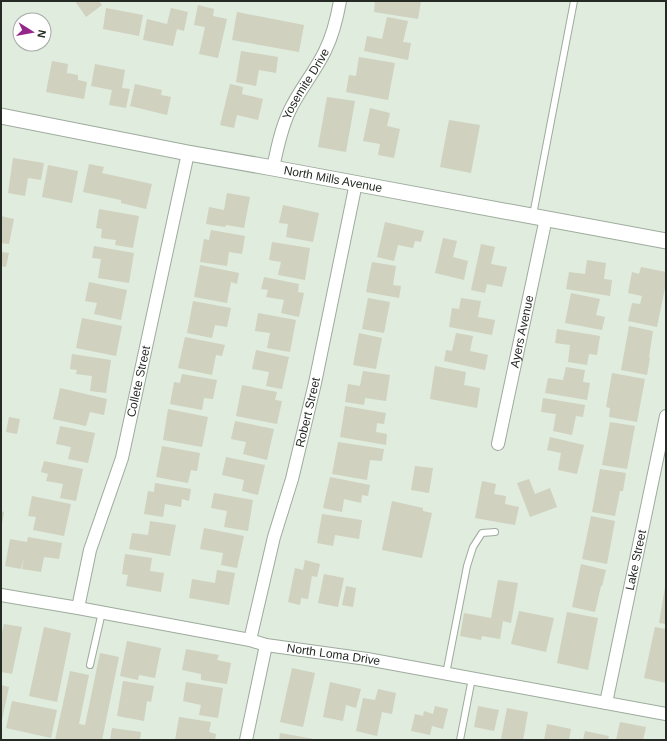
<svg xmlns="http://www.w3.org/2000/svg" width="667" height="741" font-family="Helvetica,sans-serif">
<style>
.building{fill:#d0d1bf}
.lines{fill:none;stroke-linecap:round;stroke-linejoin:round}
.service-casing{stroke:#9eab9d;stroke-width:8}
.minor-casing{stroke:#9eab9d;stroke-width:14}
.tertiary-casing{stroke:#9eab9d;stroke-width:17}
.service{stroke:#fff;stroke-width:6}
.minor{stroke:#fff;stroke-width:12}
.tertiary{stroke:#fff;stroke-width:15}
.labels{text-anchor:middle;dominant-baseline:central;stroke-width:3.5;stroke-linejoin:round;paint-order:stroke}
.street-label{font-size:12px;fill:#252a25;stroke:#fff}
</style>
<rect width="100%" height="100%" fill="#dfecde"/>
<!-- building -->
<path class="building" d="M75,1H99L102,5L86,17Z
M375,1H421L418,19L374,12Z
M198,5L214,9L213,16L227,19L218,58L199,54L205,27L194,25Z
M106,8L143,15L139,36L103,29Z
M171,8L188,12L184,31L177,29L173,46L143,40L147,19L167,24Z
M237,12L304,25L299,52L232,40Z
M387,17L408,21L403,42L411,43L408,60L364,51L367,36L382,39Z
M241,51L278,57L276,73L259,70L256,86L236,82Z
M359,57L395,63L388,100L346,92L349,75L356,76Z
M52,61L68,64L67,73L78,75V80L87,82L84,99L46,92Z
M95,64L125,70L122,88L130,89L126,108L109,105L112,90L91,86Z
M135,84L162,90L161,95L171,97L167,115L130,106Z
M230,84L243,87L242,94L263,99L258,120L237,115L234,128L220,125Z
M327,97L355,101L346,152L318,147Z
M370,108L390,113L387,126L400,129L394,158L378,155L380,144L363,141Z
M449,120L480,125L471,173L440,167Z
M13,158L44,163L41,180L28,178L25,196L8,193Z
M89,164L104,167L102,173L152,184L146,209L121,203V200L83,192Z
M48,165L78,171L72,203L42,197Z
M227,193L250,197L244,228L226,225L225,227L206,224L209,207L224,210Z
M283,205L319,213L313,242L286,237L288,224L279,223Z
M99,209L139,216L133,248L115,245L116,240L101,238L102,229L96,228Z
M1,216L14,219L9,244L1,243Z
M385,222L424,231L421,242L415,241L413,248L398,245L394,261L377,257Z
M211,230L245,236L242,254L229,252L227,266L200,262L204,239L209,240Z
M443,238L457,241L453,257L468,261L464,280L435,273Z
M272,242L310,248L305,280L278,275L281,262L269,260Z
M481,244L495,247L491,264L507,267L502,287L487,284L485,293L471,290Z
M94,246L134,253L129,283L98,278L101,259L92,258Z
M1,252L9,253L6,267L1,266Z
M587,260L606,263L604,279L612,280L610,296L566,289L569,272L585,274Z
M372,262L396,266L393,285L401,286L399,298L366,292Z
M200,265L239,273L237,284L231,282L227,303L194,297Z
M641,267L666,272V283L657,327L628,321L632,303L640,304L642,296L628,293L632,272L639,274Z
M264,277L299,284L298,292L304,293L299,317L281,313L284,300L266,297L268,290L261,289Z
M89,282L127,290L121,320L94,314L97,303L85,301Z
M571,293L600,299L596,315L605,317L602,330L565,323Z
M368,298L390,302L384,333L362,329Z
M461,298L481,301L478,317L495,320L492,335L449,327L452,308L459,309Z
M193,301L231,308L227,327L215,325L212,338L187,333Z
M258,313L296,320L290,352L267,348L270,333L255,331Z
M82,318L122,326L116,356L76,348Z
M629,326L653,331L649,357L650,358L647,375L621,370Z
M557,329L600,336L597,355L589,354L587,365L568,362L570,345L555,343Z
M359,333L382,338L376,369L353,365Z
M456,333L473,336L470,351L488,355L485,370L444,361L446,350L452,351Z
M185,337L225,345L222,356L216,355L212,375L178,368Z
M256,350L289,357L282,389L266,386L269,372L252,369Z
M72,354L111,360L106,393L90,391L92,376L76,374L77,370L70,369Z
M435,366L466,372L464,385L480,388L477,408L430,399Z
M566,367L585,370L583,382L590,383L587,400L545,393L548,378L563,380Z
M363,371L390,375L386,401L365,398L364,405L345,402L348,384L360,386Z
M612,373L645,379L637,422L609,417L610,408L606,407Z
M182,374L217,380L213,399L204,398L202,410L170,404L174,382L180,383Z
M242,385L277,392L275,400L282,401L277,424L236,416Z
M60,388L107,399L104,415L90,412L86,426L53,419Z
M543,398L585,405L583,417L576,416L572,435L553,431L556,414L541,412Z
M345,406L386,413L384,424L377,423L376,432L387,434L386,445L340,437Z
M168,409L208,417L202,447L163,440Z
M9,417L20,419L17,434L6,432Z
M235,421L274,429L267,460L243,454L246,442L231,439Z
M610,422L635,426L627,469L602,465Z
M60,426L95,433L88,463L68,459L71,447L56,444Z
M550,437L584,445L577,474L558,470L561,453L547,450Z
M338,442L384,449L382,461L370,460L367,480L332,474Z
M162,446L200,453L197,471L191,470L188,483L156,477Z
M226,457L265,465L258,495L242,491L244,480L222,475Z
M44,461L83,469L76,501L60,498L63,484L46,481L48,474L41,472Z
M415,466L433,468L429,493L411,490Z
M600,469L626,473L623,491H620L615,516L592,512Z
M330,477L370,485L368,496L362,495L361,503L344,499L342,512L323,508Z
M529,479L535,494L550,488L557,507L530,517L517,483Z
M482,481L496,484L494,494L506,496L505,504L519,507L515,525L475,518Z
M155,483L191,489L189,501L182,499L181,507L165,504L163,517L144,514L148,491L154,492Z
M214,493L253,500L248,531L224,527L227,511L211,508Z
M32,496L71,504L64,536L33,530L36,517L28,516Z
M392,501L423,508V511L432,513L422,558L382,550Z
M1,511L4,512L2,524H1Z
M322,514L362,520L359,539L335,535L333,546L317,543Z
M591,516L615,521L607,564L582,559Z
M150,521L176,525L170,556L129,549L132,533L148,535Z
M204,528L244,536L237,568L221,565L223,553L200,549Z
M28,537L62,543L59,559L44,557L41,572L22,569L24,558L21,569L5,566L10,539L27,542Z
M125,554L152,558L150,571L164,573L161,592L126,586L128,575L122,574Z
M305,560L320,564L317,577L312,576L308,599L301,598L300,605L288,602L295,568L303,570Z
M581,564L606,570L602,586H601L595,612L572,607Z
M217,570L235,573L229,605L189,598L192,579L215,583Z
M324,574L344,578L338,607L318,603Z
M498,580L518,583L511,623L503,621L500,639L482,636L481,640L460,636L464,613L491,618Z
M346,586L356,588L353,607L342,605Z
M665,587H666V624L659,623Z
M519,611L554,618L546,652L511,644Z
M567,612L598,618L588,670L557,663Z
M4,624L22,627L12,674L1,672V637Z
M44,627L71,633L57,702L29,696Z
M655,627L666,629V683L644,678Z
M127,641L161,648L155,678L139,675L138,680L120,676Z
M186,649L219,655L217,660L231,663L227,684L201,680V674L182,670Z
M100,653L119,657L102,740H55L70,671L89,675L79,724L85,725Z
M292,668L315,673L303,727L280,722Z
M123,681L154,686L151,702L147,701L144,721L117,716Z
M186,682L223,688L218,718L199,715L201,705L183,701Z
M330,682L361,689L356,708L346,705L343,721L323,717Z
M1,685L9,687L2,720L1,719Z
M378,689L396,693L392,714L382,712L377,736L356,731L363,698L375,700Z
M12,701L57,710L51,738L6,728Z
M435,706L448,709L443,729L432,726L430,735L411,731L415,714L423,716L424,711L433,714Z
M478,706L499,710L494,731L474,727Z
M507,708L528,712L523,740H508L501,739Z
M179,717L211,722L209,732L216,734L215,740H175Z
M620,722L646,727L643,740H616Z
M547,724L571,729L569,740H544Z
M112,728L141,732L140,740H110Z
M585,731L609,736L608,740H583Z
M280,733L314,739V740H279Z"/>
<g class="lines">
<!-- service casing -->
<g class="service-casing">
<path id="service" d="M533,215L574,1
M90,665L102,612
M446,674L467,566L473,547L482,533L495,532
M460,740L472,678"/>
</g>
<!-- minor casing -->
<g class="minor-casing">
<g id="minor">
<path id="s1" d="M273,168C277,149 281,129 289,112C299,90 315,72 325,51C333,35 337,18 340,1"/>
<path id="s2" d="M498,444L546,218"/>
<path id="s3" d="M1,595L78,608L250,640L266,645L367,659L666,714"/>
<path id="s4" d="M78,608L90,550L122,458L188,153"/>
<path id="s5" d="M250,640L274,537L292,479L315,383L356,183"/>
<path id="s6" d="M606,703L666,416"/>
<path d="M246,740L266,645"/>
</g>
</g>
<!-- tertiary casing -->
<g class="tertiary-casing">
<g id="tertiary">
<path id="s7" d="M1,116L188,153L273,168L666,241"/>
</g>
</g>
<!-- service -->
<use href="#service" class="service"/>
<!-- minor -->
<use href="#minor" class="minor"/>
<!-- tertiary -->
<use href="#tertiary" class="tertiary"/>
</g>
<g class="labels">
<!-- street labels -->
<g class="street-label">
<text stroke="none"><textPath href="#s1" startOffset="91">Yosemite Drive</textPath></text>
<text stroke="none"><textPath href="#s7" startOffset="338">North Mills Avenue</textPath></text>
<text stroke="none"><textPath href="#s2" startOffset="115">Ayers Avenue</textPath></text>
<text stroke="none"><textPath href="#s4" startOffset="235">Collete Street</textPath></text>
<text stroke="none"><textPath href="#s5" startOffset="235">Robert Street</textPath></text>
<text stroke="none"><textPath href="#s6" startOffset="146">Lake Street</textPath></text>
<text stroke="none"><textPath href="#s3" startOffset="338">North Loma Drive</textPath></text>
</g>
</g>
<!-- border -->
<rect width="667" height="741" fill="none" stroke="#252a25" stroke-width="4"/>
<!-- north arrow -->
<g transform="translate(32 32) rotate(101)"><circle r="19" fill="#ffffff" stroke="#a8aaa8"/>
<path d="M0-3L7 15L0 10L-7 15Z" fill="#942789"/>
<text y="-6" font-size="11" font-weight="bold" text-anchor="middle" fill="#252a25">N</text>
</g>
</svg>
